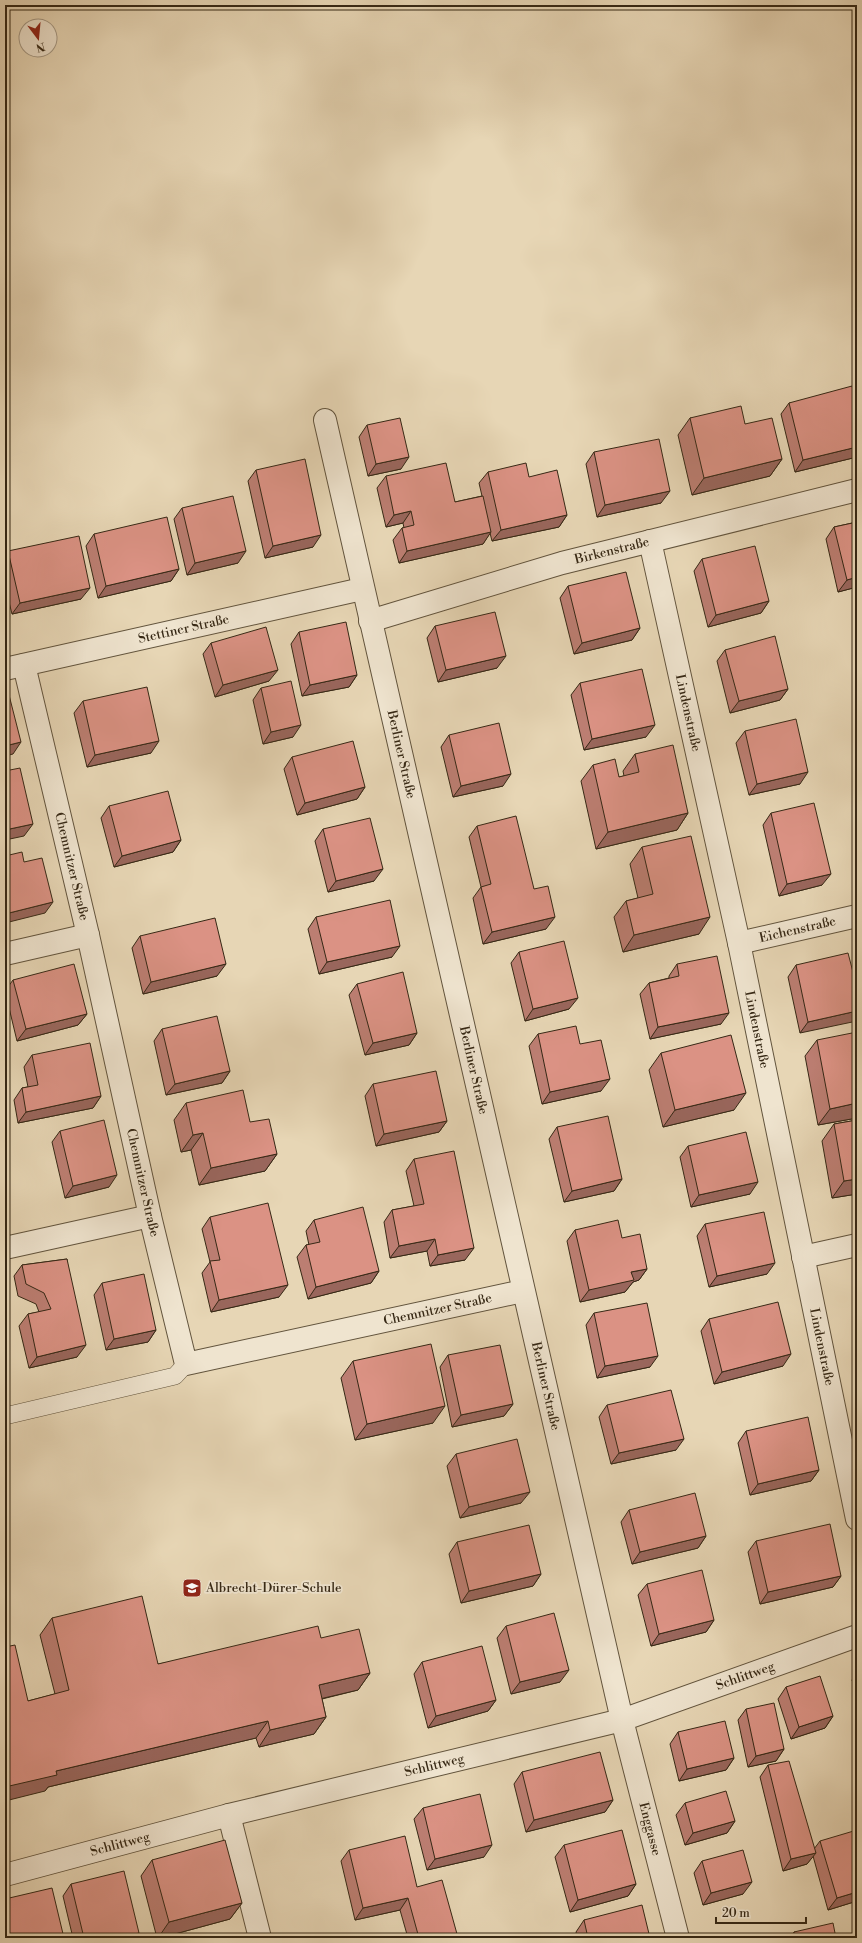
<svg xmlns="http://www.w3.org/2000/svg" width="862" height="1943" font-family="'Libre Bodoni',serif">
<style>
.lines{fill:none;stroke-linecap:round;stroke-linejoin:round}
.lane-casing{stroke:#62543d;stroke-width:18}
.street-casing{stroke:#62543d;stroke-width:24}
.lane{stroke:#efe4cf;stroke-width:17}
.street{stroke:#efe4cf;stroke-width:22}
.wall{fill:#bc7e72;stroke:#362815}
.shaded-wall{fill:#99665c;stroke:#362815}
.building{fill:#db9284;stroke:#362815}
.labels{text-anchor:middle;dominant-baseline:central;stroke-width:3.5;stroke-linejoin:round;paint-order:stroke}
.street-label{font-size:13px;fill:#362815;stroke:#efe4cf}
.poi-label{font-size:13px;fill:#362815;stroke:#efe4cf;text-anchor:start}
</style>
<rect width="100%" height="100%" fill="#e7d6b5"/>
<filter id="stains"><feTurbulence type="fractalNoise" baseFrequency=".005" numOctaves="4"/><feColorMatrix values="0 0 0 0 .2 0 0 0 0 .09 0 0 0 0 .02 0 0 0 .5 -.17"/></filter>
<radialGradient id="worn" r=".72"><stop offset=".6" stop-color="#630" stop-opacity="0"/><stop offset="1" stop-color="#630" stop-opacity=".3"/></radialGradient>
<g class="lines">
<!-- lane casing -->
<g class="lane-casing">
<path id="lane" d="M5,1416L175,1376L186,1364"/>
</g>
<!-- street casing -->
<g class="street-casing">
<g id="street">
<path id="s1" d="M325,420L622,1720L678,1938"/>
<path id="s2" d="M650,541L739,943L857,1519"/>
<path id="s3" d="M370,621L562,563L857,490"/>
<path id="s4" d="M24,665L88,935L150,1216L186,1364L523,1291"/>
<path id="s5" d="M5,669L362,589"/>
<path id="s6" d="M739,943L857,916"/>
<path d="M5,954L88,935"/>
<path d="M5,1248L150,1216"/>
<path d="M803,1257L857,1245"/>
<path d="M229,1815L260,1938"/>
<path id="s7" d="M5,1875L229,1815L622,1720L857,1636"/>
</g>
</g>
<!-- lane -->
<use href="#lane" class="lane"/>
<!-- street -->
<use href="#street" class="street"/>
</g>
<!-- wall -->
<path class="wall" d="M789,403L857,405V457L795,472L781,414Z
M690,418L745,424L782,459L770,476L692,495L678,435Z
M367,425L401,469L368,476L359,437Z
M594,452L661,503L597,517L586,464Z
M256,470L313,547L265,558L248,481Z
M488,472L529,477L567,515L559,527L492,541L490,533L483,544L399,563L393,540L402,528H404L403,523L386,527L377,488L386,476L455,502L482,496L479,483Z
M182,508L238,563L187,575L174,519Z
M857,522V587L838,592L826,539L834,527Z
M94,534L179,569L171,581L98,598L86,546Z
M8,551L81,599L12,614L5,586V555Z
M702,559L769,601L761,613L708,627L694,571Z
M568,586L640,628L632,640L574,654L560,598Z
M435,626L497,668L438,682L427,638Z
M299,632L357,675L349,687L302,696L291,644Z
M211,643L269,681L215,697L203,654Z
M725,650L788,689L780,700L730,713L717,661Z
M580,683L646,737L584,750L571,695Z
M261,688L293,737L263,744L253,700Z
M83,701L151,753L87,767L74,713Z
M745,731L800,784L749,795L736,743Z
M449,735L503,786L453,797L441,747Z
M635,754L688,813L677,830L596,849L581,781L593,765L619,777L624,776L623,771Z
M292,757L365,787L357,799L297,815L284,769Z
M109,806L181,840L173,852L114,867L101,818Z
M771,813L822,885L779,896L763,825Z
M477,826L534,889L546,929L483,944L473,898L481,887L469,837Z
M323,829L374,881L328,892L315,841Z
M642,847L699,934L623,952L614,917L626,901L638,898L630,864Z
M316,917L392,957L319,974L308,929Z
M140,936L217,976L143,994L132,948Z
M519,952L569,1009L525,1021L511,963Z
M677,964L721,1024L650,1039L640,994L649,983L669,978V976Z
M796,965L854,976L800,1033L788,977Z
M13,980L87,1014L78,1025L17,1041L5,991Z
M357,984L417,1033L409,1045L365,1055L349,995Z
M162,1029L230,1071L222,1083L166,1095L154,1041Z
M538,1034L580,1044L601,1091L542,1104L529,1046Z
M817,1040L857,1118L818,1125L805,1056Z
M661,1053L734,1110L663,1127L649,1070Z
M32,1055L101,1096L93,1108L18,1123L14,1100L22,1088L28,1087L24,1067Z
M373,1084L447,1121L439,1132L376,1146L365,1096Z
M186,1103L277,1154L265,1171L199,1185L191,1150L181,1152L174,1120Z
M857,1120V1194L832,1198L822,1141L834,1124Z
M557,1127L622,1179L614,1191L564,1202L549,1139Z
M60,1131L109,1187L65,1198L52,1142Z
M688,1146L750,1194L691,1207L680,1157Z
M414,1159L465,1260L430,1266L427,1251L390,1258L384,1222L392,1210L414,1206L406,1171Z
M210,1217L279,1297L211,1312L202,1273L210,1262L202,1229Z
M314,1220L379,1271L371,1283L308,1299L297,1257L306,1245H309L306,1231Z
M705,1224L767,1274L709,1287L697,1236Z
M575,1230L622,1238L647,1269L639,1280L633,1282L625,1292L580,1302L567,1241Z
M67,1259L77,1357L29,1368L19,1326L28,1314L39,1312L36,1304L18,1296L14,1276L22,1265Z
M857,1272V1289L854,1276Z
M102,1283L156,1330L148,1342L106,1350L94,1295Z
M594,1313L650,1367L597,1378L586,1325Z
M709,1319L783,1366L714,1384L701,1331Z
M448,1355L513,1404L504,1416L452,1427L440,1367Z
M353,1361L433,1423L355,1440L341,1378Z
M607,1405L676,1450L611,1464L599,1417Z
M746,1431L819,1470L811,1481L750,1495L738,1443Z
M456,1454L521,1503L460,1518L447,1466Z
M629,1510L706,1536L698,1548L632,1564L621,1522Z
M756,1541L841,1576L833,1587L760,1604L748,1552Z
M457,1542L541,1574L533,1586L461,1603L449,1554Z
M647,1584L714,1620L706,1632L651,1646L638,1595Z
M52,1618L158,1664L321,1638L370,1673L358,1690L322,1699L326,1717L314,1734L259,1747L256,1738L48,1787L45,1791L28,1701L55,1694L40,1635Z
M506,1626L560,1682L511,1694L497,1638Z
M422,1662L496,1700L488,1711L428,1728L414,1674Z
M857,1673V1694L852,1680Z
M786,1687L833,1716L825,1728L791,1739L778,1699Z
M746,1709L784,1749L776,1761L748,1767L738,1720Z
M678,1732L734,1758L726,1770L679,1781L670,1744Z
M768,1765L814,1849L820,1841L857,1901L828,1910L813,1856L807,1864L783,1871L760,1777Z
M522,1772L613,1800L605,1812L526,1832L514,1784Z
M685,1803L735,1821L727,1833L685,1845L676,1815Z
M423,1808L484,1857L427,1870L414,1819Z
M564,1845L636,1884L628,1896L570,1912L555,1857Z
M349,1850L417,1887L455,1938H408L400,1910L355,1920L341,1861Z
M152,1860L242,1903L230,1919L160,1938H157L141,1876Z
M702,1861L743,1894L703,1905L694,1873Z
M71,1884L139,1933L135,1938H73L63,1896Z
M584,1920L650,1938H577L576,1932Z
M794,1932L836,1938H790Z"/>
<!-- shaded-wall -->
<path class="shaded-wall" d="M857,447V457L795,472L803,460Z
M409,457L401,469L368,476L376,464Z
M782,459L770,476L692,495L704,478Z
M670,491L661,503L597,517L605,505Z
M411,511L403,523L386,527L394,515Z
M567,515L559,527L492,541L501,530Z
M491,532L483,544L399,563L407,551Z
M321,535L313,547L265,558L273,546Z
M246,551L238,563L187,575L195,563Z
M179,569L171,581L98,598L106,586Z
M857,577V587L838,592L847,580Z
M90,588L81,599L12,614L20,603Z
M769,601L761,613L708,627L716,615Z
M640,628L632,640L574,654L582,643Z
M506,656L497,668L438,682L446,670Z
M278,670L269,681L215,697L223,685Z
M357,675L349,687L302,696L310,685Z
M788,689L780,700L730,713L739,701Z
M301,725L293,737L263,744L271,732Z
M655,725L646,737L584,750L592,739Z
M159,741L151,753L87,767L95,755Z
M21,742L13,754L5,756V746Z
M808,772L800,784L749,795L757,784Z
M511,774L503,786L453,797L461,786Z
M365,787L357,799L297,815L305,803Z
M688,813L677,830L596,849L608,832Z
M33,824L24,836L5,840V830Z
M181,840L173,852L114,867L122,856Z
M383,869L374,881L328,892L336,881Z
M831,874L822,885L779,896L787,884Z
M53,902L45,913L5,923V914Z
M555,917L546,929L483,944L492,932Z
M710,917L699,934L623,952L634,935Z
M400,946L392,957L319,974L327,962Z
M226,964L217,976L143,994L151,982Z
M578,998L569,1009L525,1021L533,1009Z
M857,1011V1021L800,1033L808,1022Z
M729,1013L721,1024L650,1039L658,1027Z
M87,1014L78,1025L17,1041L26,1029Z
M417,1033L409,1045L365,1055L373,1043Z
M230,1071L222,1083L166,1095L175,1084Z
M610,1079L601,1091L542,1104L550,1092Z
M746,1093L734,1110L663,1127L675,1110Z
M101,1096L93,1108L18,1123L26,1112Z
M857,1103V1118L818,1125L830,1109Z
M447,1121L439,1132L376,1146L384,1134Z
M203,1133L191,1150L181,1152L193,1135Z
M277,1154L265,1171L199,1185L211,1168Z
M117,1175L109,1187L65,1198L73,1186Z
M622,1179L614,1191L564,1202L572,1191Z
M857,1179V1194L832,1198L844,1181Z
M758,1182L750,1194L691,1207L699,1195Z
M435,1239L427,1251L390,1258L399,1246Z
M474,1248L465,1260L430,1266L438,1255Z
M775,1263L767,1274L709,1287L717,1276Z
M647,1269L639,1280L633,1282L625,1292L580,1302L589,1290L631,1272Z
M379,1271L371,1283L308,1299L316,1287Z
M288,1285L279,1297L211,1312L219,1300Z
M156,1330L148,1342L106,1350L114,1339Z
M86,1345L77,1357L29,1368L37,1357Z
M791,1354L783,1366L714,1384L722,1372Z
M658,1356L650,1367L597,1378L605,1366Z
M513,1404L504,1416L452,1427L461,1415Z
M445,1406L433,1423L355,1440L367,1424Z
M684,1439L676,1450L611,1464L619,1453Z
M819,1470L811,1481L750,1495L758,1484Z
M530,1492L521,1503L460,1518L469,1507Z
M706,1536L698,1548L632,1564L640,1552Z
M541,1574L533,1586L461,1603L469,1591Z
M841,1576L833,1587L760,1604L768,1592Z
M714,1620L706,1632L651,1646L659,1634Z
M569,1670L560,1682L511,1694L520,1682Z
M370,1673L358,1690L307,1702L319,1685Z
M496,1700L488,1711L428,1728L436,1716Z
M833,1716L825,1728L791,1739L799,1727Z
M326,1717L314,1734L259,1747L270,1730Z
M268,1721L256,1738L48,1787L45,1791L5,1801V1787L56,1771Z
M784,1749L776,1761L748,1767L756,1756Z
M734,1758L726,1770L679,1781L687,1769Z
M613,1800L605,1812L526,1832L534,1820Z
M735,1821L727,1833L685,1845L693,1833Z
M492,1845L484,1857L427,1870L435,1859Z
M816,1853L807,1864L783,1871L791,1859Z
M752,1882L743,1894L703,1905L711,1893Z
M636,1884L628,1896L570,1912L578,1900Z
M857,1892V1901L828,1910L837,1898Z
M408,1898L400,1910L355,1920L363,1908Z
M242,1903L230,1919L160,1938H158L169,1922Z
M139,1933L135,1938H119Z
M457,1934L455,1938H446Z"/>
<!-- building -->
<path class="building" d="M852,386L857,405V447L803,460L789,403Z
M741,406L745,424L772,418L782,459L704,478L690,418Z
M400,418L409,457L376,464L367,425Z
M659,439L670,491L605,505L594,452Z
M305,459L321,535L273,546L256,470Z
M446,463L455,502L483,496L491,532L407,551L402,528L414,525L411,511L394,515L386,476Z
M526,463L529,477L557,470L567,515L501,530L488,472Z
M233,496L246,551L195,563L182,508Z
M167,517L179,569L106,586L94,534Z
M857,522V577L847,580L834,527Z
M79,536L90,588L20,603L8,551Z
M755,546L769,601L716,615L702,559Z
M626,572L640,628L582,643L568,586Z
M495,612L506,656L446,670L435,626Z
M346,622L357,675L310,685L299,632Z
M266,627L278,670L223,685L211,643Z
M775,636L788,689L739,701L725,650Z
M642,669L655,725L592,739L580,683Z
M291,681L301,725L271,732L261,688Z
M147,687L159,741L95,755L83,701Z
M9,695L21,742L5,746V696Z
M796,719L808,772L757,784L745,731Z
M499,723L511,774L461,786L449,735Z
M353,741L365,787L305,803L292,757Z
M673,745L688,813L608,832L593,765L615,759L619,777L639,772L635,754Z
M20,768L33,824L5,830V771Z
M168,791L181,840L122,856L109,806Z
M814,803L831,874L787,884L771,813Z
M516,816L534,889L548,886L555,917L492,932L481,887L491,884L477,826Z
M370,818L383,869L336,881L323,829Z
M691,836L710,917L634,935L626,901L653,894L642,847Z
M22,852L24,862L42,858L53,902L5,914V856Z
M390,900L400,946L327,962L316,917Z
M215,918L226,964L151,982L140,936Z
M564,941L578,998L533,1009L519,952Z
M848,953L854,976L857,975V1011L808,1022L796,965Z
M717,956L729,1013L658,1027L649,983L679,976L677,964Z
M74,964L87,1014L26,1029L13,980Z
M403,972L417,1033L373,1043L357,984Z
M217,1016L230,1071L175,1084L162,1029Z
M576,1026L580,1044L601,1040L610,1079L550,1092L538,1034Z
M857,1032V1103L830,1109L817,1040Z
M731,1035L746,1093L675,1110L661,1053Z
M90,1043L101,1096L26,1112L22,1088L38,1085L32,1055Z
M436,1071L447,1121L384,1134L373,1084Z
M243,1090L250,1122L269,1119L277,1154L211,1168L203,1133L193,1135L186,1103Z
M608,1116L622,1179L572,1191L557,1127Z
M104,1120L117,1175L73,1186L60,1131Z
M857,1120V1179L844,1181L834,1124Z
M746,1132L758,1182L699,1195L688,1146Z
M454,1151L474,1248L438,1255L435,1239L399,1246L392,1210L424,1204L414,1159Z
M268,1203L288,1285L219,1300L210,1261L220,1260L210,1217Z
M363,1207L379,1271L316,1287L306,1245L320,1242L314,1220Z
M764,1212L775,1263L717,1276L705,1224Z
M618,1220L622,1238L640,1234L647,1269L631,1272L634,1280L589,1290L575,1230Z
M67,1259L86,1345L37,1357L28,1314L51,1309L44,1293L26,1284L22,1265Z
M144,1274L156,1330L114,1339L102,1283Z
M778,1302L791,1354L722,1372L709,1319Z
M647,1303L658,1356L605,1366L594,1313Z
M431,1344L445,1406L367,1424L353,1361Z
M500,1345L513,1404L461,1415L448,1355Z
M671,1390L684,1439L619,1453L607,1405Z
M808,1417L819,1470L758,1484L746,1431Z
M517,1439L530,1492L469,1507L456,1454Z
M695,1493L706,1536L640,1552L629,1510Z
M830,1524L841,1576L768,1592L756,1541Z
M529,1525L541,1574L469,1591L457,1542Z
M702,1570L714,1620L659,1634L647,1584Z
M142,1596L158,1664L318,1626L321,1638L359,1629L370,1673L319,1685L326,1717L270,1730L268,1721L56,1771L57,1775L5,1787V1647L15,1645L28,1701L69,1690L52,1618Z
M554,1613L569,1670L520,1682L506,1626Z
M482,1646L496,1700L436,1716L422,1662Z
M820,1676L833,1716L799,1727L786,1687Z
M774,1703L784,1749L756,1756L746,1709Z
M725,1721L734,1758L687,1769L678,1732Z
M600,1752L613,1800L534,1820L522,1772Z
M789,1761L816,1853L791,1859L768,1765Z
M726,1791L735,1821L693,1833L685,1803Z
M480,1794L492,1845L435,1859L423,1808Z
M622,1830L636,1884L578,1900L564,1845Z
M857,1830V1892L837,1898L820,1841Z
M405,1836L417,1887L442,1880L457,1934L446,1938H419L408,1898L363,1908L349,1850Z
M225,1840L242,1903L169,1922L152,1860Z
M743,1850L752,1882L711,1893L702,1861Z
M124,1871L139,1933L119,1938H84L71,1884Z
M52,1888L64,1938H5V1899Z
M642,1905L650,1938H588L584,1920Z
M833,1923L836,1938H795L794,1932Z"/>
<!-- icons -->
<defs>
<g id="school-square" transform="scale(1)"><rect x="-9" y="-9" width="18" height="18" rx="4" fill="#8f2418" stroke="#efe4cf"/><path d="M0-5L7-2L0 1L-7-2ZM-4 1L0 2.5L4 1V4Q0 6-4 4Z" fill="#fff"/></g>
</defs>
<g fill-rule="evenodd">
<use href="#school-square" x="192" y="1588"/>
</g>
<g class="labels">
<!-- street labels -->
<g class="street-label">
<text stroke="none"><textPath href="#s3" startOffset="252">Birkenstraße</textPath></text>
<text stroke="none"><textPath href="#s5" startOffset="183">Stettiner Straße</textPath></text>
<text stroke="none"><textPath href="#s2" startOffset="176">Lindenstraße</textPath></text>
<text stroke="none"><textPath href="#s1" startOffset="343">Berliner Straße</textPath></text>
<text stroke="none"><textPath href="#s4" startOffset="207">Chemnitzer Straße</textPath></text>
<text stroke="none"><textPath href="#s6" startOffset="60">Eichenstraße</textPath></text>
<text stroke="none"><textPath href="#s2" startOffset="500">Lindenstraße</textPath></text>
<text stroke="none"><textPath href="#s1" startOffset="667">Berliner Straße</textPath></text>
<text stroke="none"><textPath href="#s4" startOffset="531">Chemnitzer Straße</textPath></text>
<text stroke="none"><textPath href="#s4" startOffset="975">Chemnitzer Straße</textPath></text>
<text stroke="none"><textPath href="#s2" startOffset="824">Lindenstraße</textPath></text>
<text stroke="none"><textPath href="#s1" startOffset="991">Berliner Straße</textPath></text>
<text stroke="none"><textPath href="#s7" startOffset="767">Schlittweg</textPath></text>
<text stroke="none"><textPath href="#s7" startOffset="443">Schlittweg</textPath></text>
<text stroke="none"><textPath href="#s1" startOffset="1446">Enggasse</textPath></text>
<text stroke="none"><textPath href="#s7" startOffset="119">Schlittweg</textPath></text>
</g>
<!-- poi labels -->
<g class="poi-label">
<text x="206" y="1588">Albrecht-Dürer-Schule</text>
</g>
</g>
<!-- margin -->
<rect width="862" height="1943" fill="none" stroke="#e7d6b5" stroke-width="20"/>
<rect x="6" y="6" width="850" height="1931" fill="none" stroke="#362815" stroke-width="2"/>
<rect x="10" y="10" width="842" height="1923" fill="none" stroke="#362815"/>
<!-- north arrow -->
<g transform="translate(38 38) rotate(164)"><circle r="19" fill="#efe4cf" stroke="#a59985"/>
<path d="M0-3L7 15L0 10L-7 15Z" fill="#8f2418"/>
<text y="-6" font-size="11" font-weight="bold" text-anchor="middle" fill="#362815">N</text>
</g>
<!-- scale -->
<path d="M716 1917v6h90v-6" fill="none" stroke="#362815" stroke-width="2"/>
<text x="722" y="1917" font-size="12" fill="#362815" stroke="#efe4cf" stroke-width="3" paint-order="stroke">20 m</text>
<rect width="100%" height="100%" filter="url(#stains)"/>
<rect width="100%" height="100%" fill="url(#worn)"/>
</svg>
